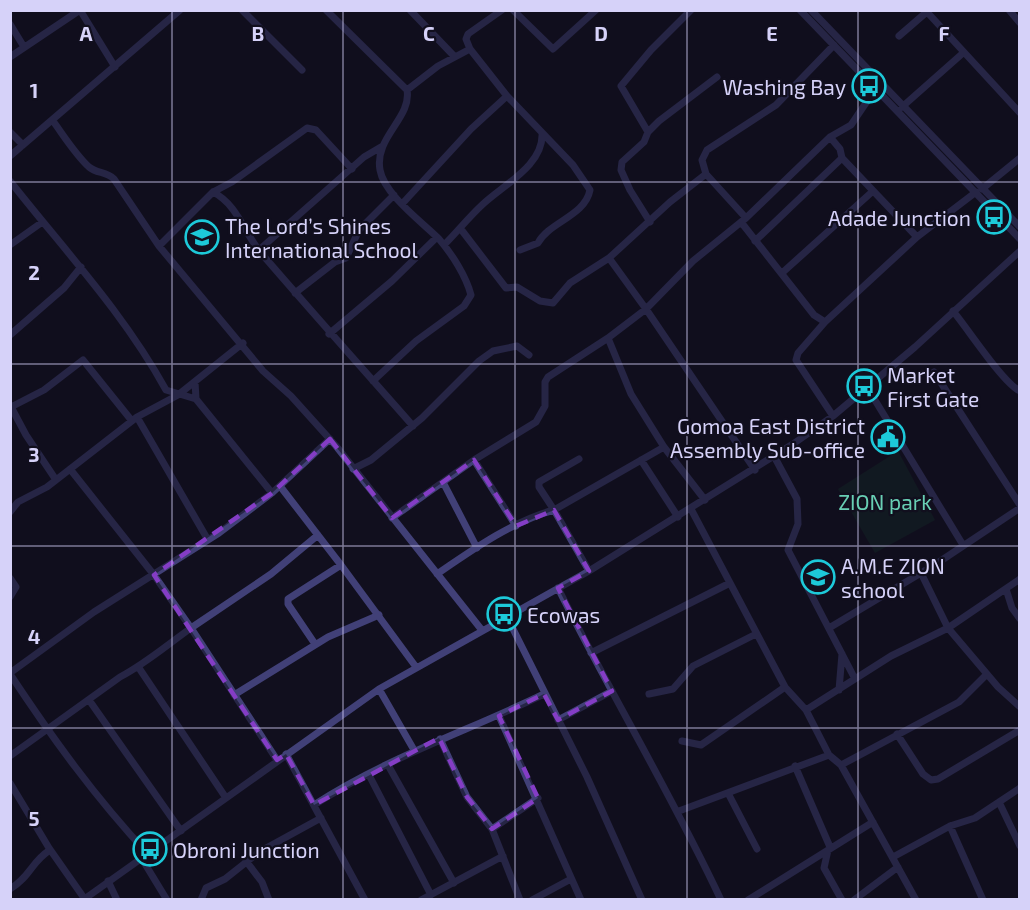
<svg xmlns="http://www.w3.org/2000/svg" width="1030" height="910" font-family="'Exo 2',sans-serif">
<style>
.green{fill:#132726}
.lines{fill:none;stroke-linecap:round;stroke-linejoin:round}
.minor{stroke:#414077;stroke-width:7}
.marked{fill:none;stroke:#843dc5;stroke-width:4.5;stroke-dasharray:12 8;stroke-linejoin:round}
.grid{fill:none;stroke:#d6d2f9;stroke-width:1.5;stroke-opacity:0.55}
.labels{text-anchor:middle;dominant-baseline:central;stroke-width:4.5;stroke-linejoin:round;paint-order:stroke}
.poi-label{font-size:21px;fill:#d6d2f9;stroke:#110f1e;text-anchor:start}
.park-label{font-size:21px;fill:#68cfb4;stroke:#110f1e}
.grid-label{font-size:20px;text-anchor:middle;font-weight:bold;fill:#d6d2f9;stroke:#110f1e;stroke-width:4.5;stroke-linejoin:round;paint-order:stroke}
</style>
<rect width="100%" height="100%" fill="#110f1e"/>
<!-- green -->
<path class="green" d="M898,451L935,520L875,553L838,489Z"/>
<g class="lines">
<!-- minor -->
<path class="minor" d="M242,10L302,70
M326,10L407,90C412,118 374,137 380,170C384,194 422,222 439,239C452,254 466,276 471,295L464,306L416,341L373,381
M410,10L454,56
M502,10L468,34L466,39L470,49L507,96L573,165L590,190C585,216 549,222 538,243L520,250
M513,10L553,49L596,10
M800,10L1020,239
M811,10L1020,227
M1009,10L1020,23
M927,12L1020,113
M10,24L24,47
M899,36L929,10
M10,57L80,10L115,67
M407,90L438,66L470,49
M902,107L963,53
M53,121C64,136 75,154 89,167C97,174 106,171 114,179L159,246L263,371L291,396L336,446L481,629
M10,132L23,145
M648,132L621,86L651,50L691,10
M830,137L840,149L842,158L917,237
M10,156L180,10
M706,174L746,218
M10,181C65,251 123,312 166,390L196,399
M982,189L1020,158
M213,192C238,205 244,233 261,253C311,311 362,368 413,426
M402,204L471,129L507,96
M650,222L630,190L621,170L622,162L644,142L648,132L659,121L717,77
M741,222L814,315L825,322L917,237L976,192
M460,228L506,288L517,287L540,301L553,303L570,283L609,258L670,202L706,174L702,160L707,150L776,105L834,45
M755,241L842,158
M10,245L41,223
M444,245C457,232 469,217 482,205C503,185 544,165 542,133
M159,246L213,192L232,182L307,128L316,130L352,169
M259,250L364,157L381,147
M609,258L646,309L755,470
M782,273L873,191
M295,293L335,262L346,258L359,230L394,195
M953,311C968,329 1003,383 1020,391
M825,322L798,353L796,360L833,416
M329,334L392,281L437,237
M10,335L64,288L81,267
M608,338L631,394L664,447L705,500
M934,372L1020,505
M195,382L196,399L272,493
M867,387L963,545
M10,405L26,435L56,480
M11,407L44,390L83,360L132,421
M137,417L208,540
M774,456L797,499L798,524L788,550L855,679
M579,459L539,482V487L554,510L664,447
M474,460L516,526
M641,460L678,517
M353,469L371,460L422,418L479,361L493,351L517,346L529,355
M444,484L477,548
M280,486L341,565L416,667
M691,509L785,687L806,710L829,755L841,765L916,900
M10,512L18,502L47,487L137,417L178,395L243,343
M392,518L474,460L536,422L545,406V382L548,377L608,338L646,309L693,261L746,218L830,137L851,125L876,88
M921,573L948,628L998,687L1020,707
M437,574C472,550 513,521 554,510L589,571
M10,578L16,587L10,597
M558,588C610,693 671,793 721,900
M1006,589L1012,608L1020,619
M506,615L587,777L642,900
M829,628L936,564L1020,508
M315,644L288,604V599L341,565
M591,653L728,584
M139,668L226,798
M10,673L94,612L219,533L272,493L330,439
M10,674C53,739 95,797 148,854
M379,689L414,750
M839,690L842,654
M649,694L673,689L693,666L756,634
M234,695L328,637L379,615
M89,700L181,831
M806,710L891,656L948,628L1020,579
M499,716L581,900
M558,720L612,691
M897,734L923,774L931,780L938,779L1020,730
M440,739L467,797L492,829L520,900
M682,741L701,745L785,687
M286,754L365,900
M10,756L120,677C145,664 167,645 191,628L154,575L70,469
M277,760L191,628L271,574L318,535
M388,765L454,883
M841,765L959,702L987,674
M795,766L830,847
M369,775L431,895
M10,783L49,848L84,898
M728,793L757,849
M999,802L1020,846
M314,805C386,758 468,731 544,694
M679,811L829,755
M950,826L983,900
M492,829L538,798
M828,850L824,868L842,900
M893,857L950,826L975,818L1020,788
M142,859L167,900
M246,861L262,882L269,900
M108,881L117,900
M10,889C31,876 31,862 50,850
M83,900L379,689L589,571L793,444L833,416L915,347L1020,251
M201,900L206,888L225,879L259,852L321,818
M421,900L503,856
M532,900L571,879
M748,900L873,822
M854,900L898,867"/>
</g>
<!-- marked area -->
<path d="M0 0H1030V910H0ZM330,439L392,518L474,460L516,526L554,510L589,571L558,588L612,691L558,720L544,694L499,716L538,798L492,829L467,797L439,738L314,805L286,754L277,760L154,575L272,493Z" fill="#110f1e" fill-opacity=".55" fill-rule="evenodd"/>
<path class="marked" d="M330,439L392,518L474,460L516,526L554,510L589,571L558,588L612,691L558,720L544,694L499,716L538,798L492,829L467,797L439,738L314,805L286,754L277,760L154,575L272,493Z"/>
<!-- grid -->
<path class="grid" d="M172,10V900M343,10V900M515,10V900M687,10V900M858,10V900M10,182H1020M10,364H1020M10,546H1020M10,728H1020"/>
<!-- icons -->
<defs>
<g id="bus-ring" transform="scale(1.725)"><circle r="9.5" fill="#110f1e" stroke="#1dc9d9" stroke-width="1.5"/><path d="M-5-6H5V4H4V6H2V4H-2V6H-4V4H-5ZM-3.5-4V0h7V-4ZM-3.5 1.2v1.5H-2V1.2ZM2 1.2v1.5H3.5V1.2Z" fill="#1dc9d9"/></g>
<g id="school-ring" transform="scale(1.725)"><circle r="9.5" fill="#110f1e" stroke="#1dc9d9" stroke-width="1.5"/><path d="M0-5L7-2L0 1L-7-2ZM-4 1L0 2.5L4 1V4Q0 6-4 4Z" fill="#1dc9d9"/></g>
<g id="civic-ring" transform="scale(1.725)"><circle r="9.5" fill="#110f1e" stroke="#1dc9d9" stroke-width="1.5"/><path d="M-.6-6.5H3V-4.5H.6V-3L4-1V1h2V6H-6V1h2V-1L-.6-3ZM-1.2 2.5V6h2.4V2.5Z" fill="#1dc9d9"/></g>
</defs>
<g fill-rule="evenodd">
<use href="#bus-ring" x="869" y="86"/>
<use href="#bus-ring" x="994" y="217"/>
<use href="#school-ring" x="202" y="237"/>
<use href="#bus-ring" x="864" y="386"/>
<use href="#civic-ring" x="888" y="437"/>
<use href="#school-ring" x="818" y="577"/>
<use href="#bus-ring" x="504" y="614"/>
<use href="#bus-ring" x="150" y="849"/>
</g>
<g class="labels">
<!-- poi labels -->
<g class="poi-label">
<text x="846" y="86" text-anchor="end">Washing Bay</text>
<text x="971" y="217" text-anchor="end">Adade Junction</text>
<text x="225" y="225">The Lord’s Shines<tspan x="225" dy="24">International School</tspan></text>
<text x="887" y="374">Market<tspan x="887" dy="24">First Gate</tspan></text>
<text x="865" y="425" text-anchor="end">Gomoa East District<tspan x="865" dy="24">Assembly Sub-office</tspan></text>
<text x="841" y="565">A.M.E ZION<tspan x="841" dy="24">school</tspan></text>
<text x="527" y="614">Ecowas</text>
<text x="173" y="849">Obroni Junction</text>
</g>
<!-- park labels -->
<g class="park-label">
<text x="885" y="501">ZION park</text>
</g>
</g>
<g class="grid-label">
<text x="86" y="41">A</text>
<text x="258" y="41">B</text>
<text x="429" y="41">C</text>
<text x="601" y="41">D</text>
<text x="772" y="41">E</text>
<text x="944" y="41">F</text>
<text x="34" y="98">1</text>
<text x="34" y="280">2</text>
<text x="34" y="462">3</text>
<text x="34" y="644">4</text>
<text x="34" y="826">5</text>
</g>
<!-- border -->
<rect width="1030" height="910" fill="none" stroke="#d6d2f9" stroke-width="24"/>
</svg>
